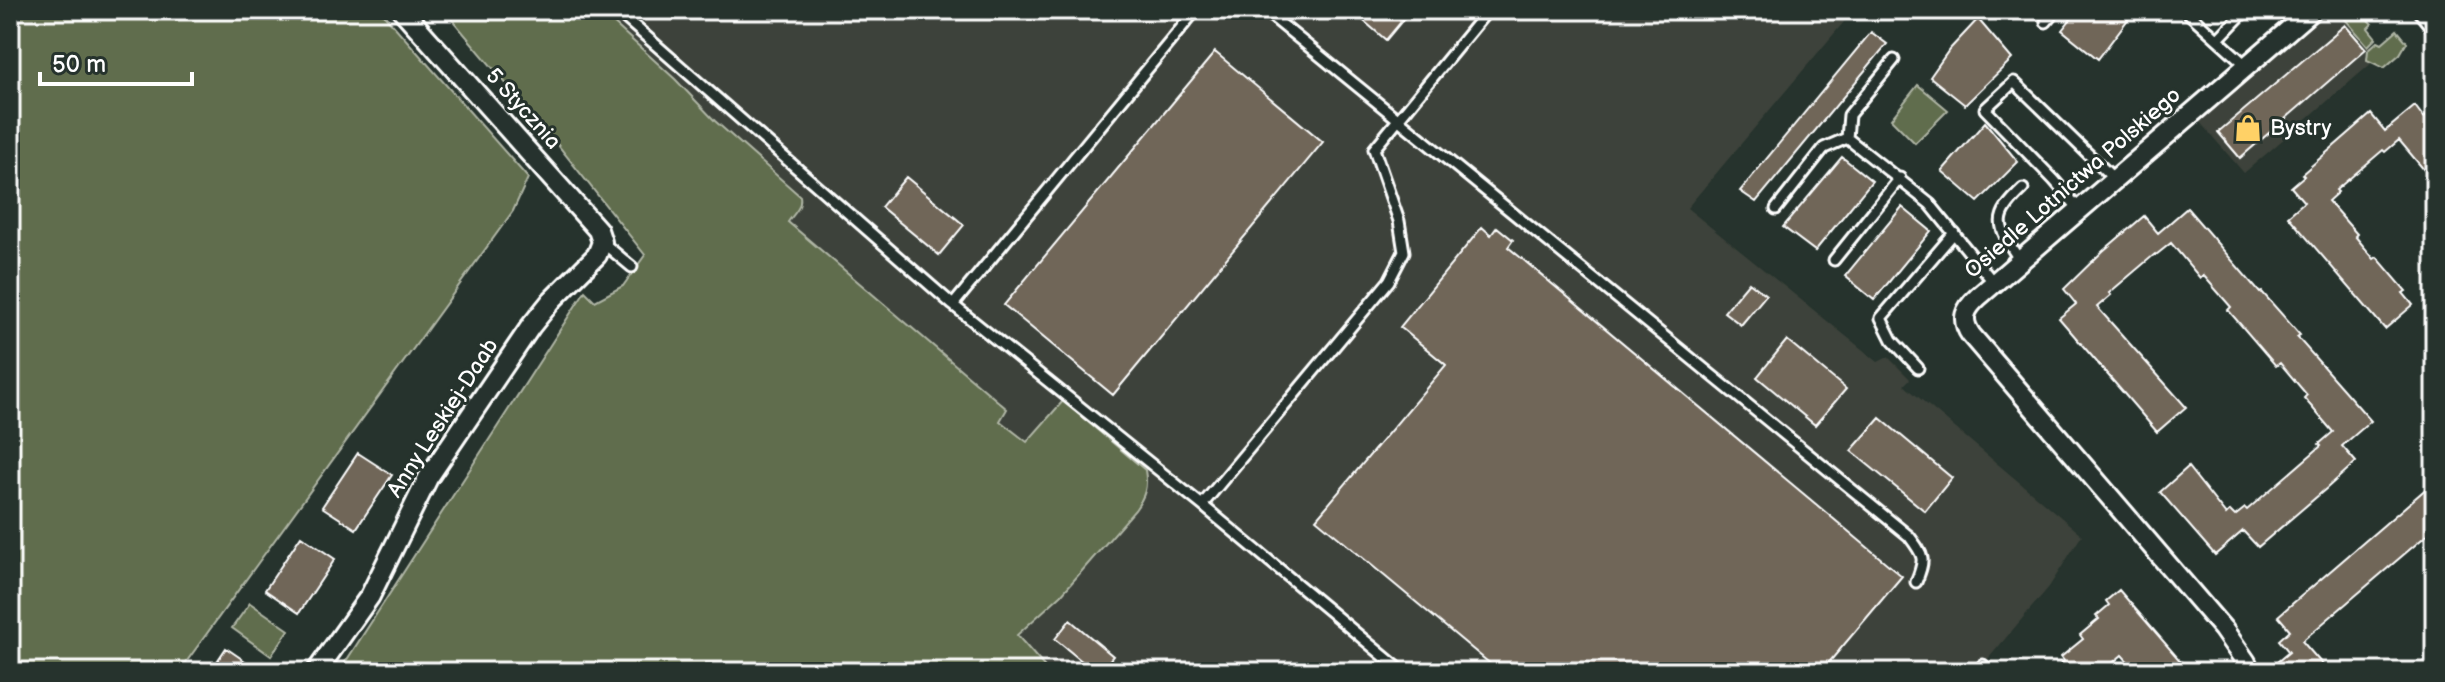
<svg xmlns="http://www.w3.org/2000/svg" width="2445" height="682" font-family="'Balsamiq Sans',sans-serif">
<style>
.built{fill:#3c423a}
.green{fill:#606d4e;stroke:#b0b6a6;stroke-width:2}
.building{fill:#706659;stroke:#fff;stroke-width:2}
.lines{fill:none;stroke-linecap:round;stroke-linejoin:round}
.service-casing{stroke:#fff;stroke-width:15}
.minor-casing{stroke:#fff;stroke-width:24}
.service{stroke:#26332d;stroke-width:9}
.minor{stroke:#26332d;stroke-width:18}
.labels{text-anchor:middle;dominant-baseline:central;stroke-width:6;stroke-linejoin:round;paint-order:stroke}
.street-label{font-size:22px;fill:#fff;stroke:#26332d}
.poi-label{font-size:22px;fill:#fff;stroke:#26332d;text-anchor:start}
</style>
<rect width="100%" height="100%" fill="#26332d"/>
<filter id="ink" filterUnits="userSpaceOnUse"><feTurbulence type="fractalNoise" baseFrequency=".0125" numOctaves="2"/><feDisplacementMap in="SourceGraphic" scale="16" xChannelSelector="R" yChannelSelector="G"/><feConvolveMatrix kernelMatrix="1 2 1 2 8 2 1 2 1" color-interpolation-filters="sRGB"/></filter>
<g filter="url(#ink)">
<!-- built -->
<path class="built" d="M451,10H1854L1687,208L1878,362L1888,357L1910,379L1904,385L2082,535L2049,587L1977,672H1049Z
M2327,10H2340L2380,56L2244,173L2198,120Z"/>
<!-- green -->
<path class="green" d="M10,10H380L528,178L513,211L179,672H10Z
M444,10H599L675,79L715,121L800,196C802,208 794,213 788,222L1007,409L1000,421L1027,442L1063,401L1145,470C1148,487 1145,496 1135,510L1061,595L1017,635L1049,672H339L585,291L595,301L623,286L645,255L557,144Z
M2354,10H2359L2372,24L2368,28L2376,38L2368,46L2344,18Z
M2397,30L2407,42L2400,54L2384,68L2367,60L2368,50L2378,41L2382,43Z
M1918,85L1948,110L1915,143L1891,119Z
M250,603L289,630L271,656L232,628Z"/>
<!-- building -->
<path class="building" d="M1351,10H1411L1386,40Z
M2078,10H2135L2098,59L2062,30Z
M1978,19L2012,59L1965,105L1930,77L1949,50Z
M2345,25L2366,49L2240,158L2218,132Z
M1871,32L1887,44L1756,202L1740,191Z
M1215,52L1323,142L1113,395L1004,305Z
M2415,106L2424,118L2435,109V183L2399,140L2385,152L2383,150L2336,190L2338,192L2328,201L2357,234L2355,236L2374,259L2377,257L2406,291L2403,293L2413,305L2385,329L2288,216L2304,202L2291,187L2304,176L2302,174L2371,114L2385,131Z
M1985,122L2018,162L1978,202L1942,171Z
M1842,157L1872,181L1815,251L1783,227Z
M906,177L964,225L939,255L881,207Z
M1902,207L1931,231L1874,300L1845,276Z
M2187,208L2260,293L2262,292L2300,335L2297,337L2371,421L2342,446L2356,462L2327,488L2258,547L2243,531L2215,555L2160,492L2188,467L2226,515L2230,511L2235,516L2245,508L2247,510L2321,446L2319,444L2333,432L2304,398L2307,395L2280,363L2276,366L2228,310L2231,307L2203,275L2200,278L2171,243L2156,255L2155,254L2109,293L2111,295L2097,307L2186,407L2157,432L2059,318L2076,304L2064,289L2103,251L2144,216L2158,233Z
M1482,227L1491,235L1497,227L1513,240L1508,247L1902,576L1821,672H1500L1316,519L1446,365L1400,327Z
M1749,282L1766,295L1741,325L1724,312Z
M1787,340L1846,389L1815,425L1757,377Z
M1880,418L1952,478L1925,511L1851,451Z
M358,453L392,475L356,529L322,507Z
M2435,481V528L2302,641L2329,672H2265L2289,652L2279,640L2290,630L2278,616Z
M301,536L335,559L299,613L265,590Z
M2119,590L2170,649L2190,672H2137L2122,655L2102,672H2052L2064,661L2061,657L2083,639L2080,635L2099,619L2096,616L2109,605L2106,601Z
M1070,620L1113,656L1100,672H1095L1055,639Z
M226,648L261,672H210Z"/>
<g class="lines">
<!-- service casing -->
<g class="service-casing">
<path id="service" d="M616,10L953,305L1202,505L1403,672
M1264,10L1909,536C1924,556 1926,558 1916,582
M2185,10L2247,66
M2046,22L2056,10
M2218,39L2246,10
M1847,138L1849,115L1894,60
M1776,209L1824,148L1847,138L1930,204L1994,283
M2079,209L2054,180L1985,109L2014,82L2114,179
M602,242L632,267
M1834,260L1900,178
M2020,261C1998,226 1991,219 2023,189
M953,305L1196,10
M1918,368L1892,340L1881,318L1954,233
M1202,505L1389,281L1404,252L1399,221L1374,149L1488,10
M1983,665L1989,672"/>
</g>
<!-- minor casing -->
<g class="minor-casing">
<path id="minor" d="M2423,10L2435,25
M316,672L370,596L428,478L531,326L552,300L597,255L602,242L598,230L402,10
M2250,672L2246,662L2223,629L1971,335C1960,319 1965,309 1978,297L2312,10"/>
</g>
<!-- service -->
<use href="#service" class="service"/>
<!-- minor -->
<use href="#minor" class="minor"/>
</g>
</g>
<!-- icons -->
<defs>
<g id="shop-bare" transform="scale(2.16)"><path d="M-5-2.5h2.3a2.7 3.5 0 0 1 5.4 0H5L5.5 6h-11ZM-1.5-2.5h3a1.5 2.3 0 0 0-3 0Z" fill="#ffd166" stroke="#26332d" stroke-width="2.5" paint-order="stroke"/></g>
</defs>
<g fill-rule="evenodd">
<use href="#shop-bare" x="2248" y="128"/>
</g>
<g class="labels">
<!-- street labels -->
<g class="street-label">
<text transform="translate(523 109) rotate(48)">5 Stycznia</text>
<text transform="translate(2073 183) rotate(-41)">Osiedle Lotnictwa Polskiego</text>
<text transform="translate(443 418) rotate(-57)">Anny Leskiej-Daab</text>
</g>
<!-- poi labels -->
<g class="poi-label">
<text x="2270" y="128">Bystry</text>
</g>
</g>
<!-- margin -->
<rect width="2445" height="682" fill="none" stroke="#26332d" stroke-width="40"/>
<rect x="20" y="20" width="2405" height="642" fill="none" stroke="#fff" stroke-width="3" filter="url(#ink)"/>
<!-- scale -->
<path d="M40 72v12h152v-12" fill="none" stroke="#ffffff" stroke-width="4"/>
<text x="52" y="72" font-size="24" fill="#ffffff" stroke="#26332d" stroke-width="6" paint-order="stroke">50 m</text>
</svg>
